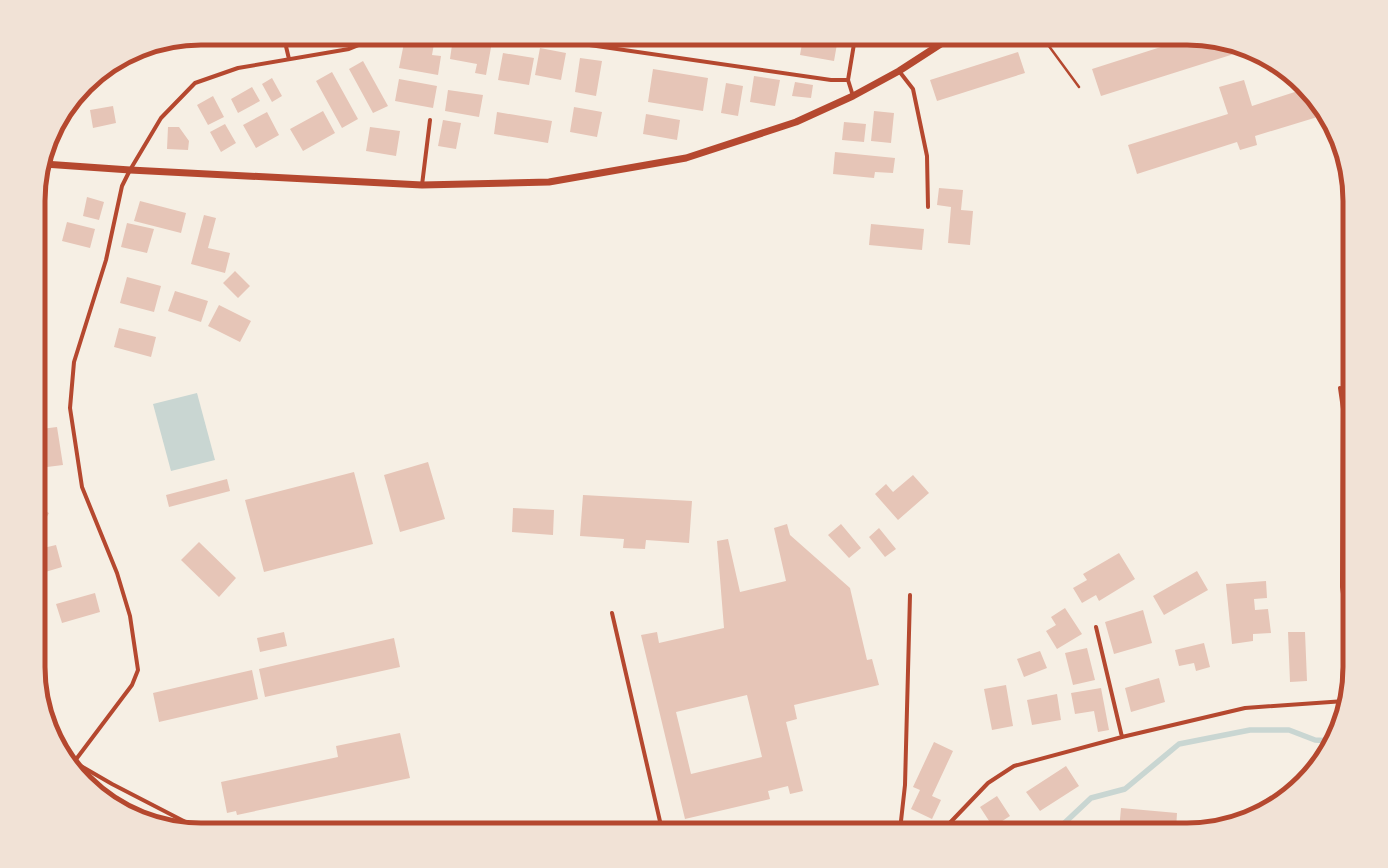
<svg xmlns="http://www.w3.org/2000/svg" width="1388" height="868" font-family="Manrope,sans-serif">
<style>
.water{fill:#c9d6d2}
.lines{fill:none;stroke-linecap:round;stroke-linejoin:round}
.stream{stroke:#c9d6d2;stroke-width:5.5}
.building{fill:#e6c5b7;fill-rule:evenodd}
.path{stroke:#b5482f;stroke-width:2.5}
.minor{stroke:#b5482f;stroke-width:4}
.tertiary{stroke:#b5482f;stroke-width:7}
.rim{fill:none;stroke:#b5482f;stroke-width:5}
</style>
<rect width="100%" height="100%" fill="#f6efe4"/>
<!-- water -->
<path class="water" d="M197,393L215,460L171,471L153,404Z"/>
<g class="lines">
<!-- stream -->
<path class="stream" d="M1057,830L1091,798L1125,789L1179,744L1250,730H1289L1315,740L1331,741"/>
</g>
<!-- building -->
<path class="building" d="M405,38H435L432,55L441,56L438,75L399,68Z
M453,38H466L492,42L486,75L475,73L477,64L450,59Z
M803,38L837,44L834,61L800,55Z
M1189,38L1240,47L1235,48L1237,53L1101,96L1092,69Z
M540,48L566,53L561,80L535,75Z
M1018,52L1025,73L937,101L930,80Z
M503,53L534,58L529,85L498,80Z
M580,58L602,61L596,96L575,92Z
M363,61L388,106L373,113L349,69Z
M653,69L708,78L703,111L648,102Z
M332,72L358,119L342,128L316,81Z
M754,76L780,80L775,106L750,102Z
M272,78L282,96L272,102L262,84Z
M399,79L437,86L433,108L395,101Z
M1244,80L1252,106L1301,90L1324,115L1255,136L1257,145L1240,150L1237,142L1137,174L1128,145L1228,114L1219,87Z
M795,82L813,85L811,98L792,96Z
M726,83L743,86L738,116L721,113Z
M252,87L260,101L238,113L231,99Z
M448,90L483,95L479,117L445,111Z
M213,96L224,117L208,125L197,105Z
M113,106L116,123L93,128L90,110Z
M574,107L602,112L597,137L570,132Z
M323,111L335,133L303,151L290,129Z
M874,111L894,113L891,143L871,141Z
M267,112L279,135L256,148L243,125Z
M497,112L552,121L548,143L494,134Z
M646,114L680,120L677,140L643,134Z
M443,120L461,123L456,149L438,146Z
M844,122L866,124L864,142L842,140Z
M225,124L236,143L221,152L210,132Z
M168,127H179L189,141L188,150L167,149Z
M370,127L400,131L396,156L366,151Z
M835,152L895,158L893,173L875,172L874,178L833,174Z
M939,188L963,190L961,210L973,211L970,245L948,243L951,207L937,205Z
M87,197L104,202L99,220L83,216Z
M140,201L186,213L181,233L134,221Z
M204,215L216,218L208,248L230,253L225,273L191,264Z
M67,222L95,229L90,248L62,241Z
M127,223L154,229L147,253L121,247Z
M871,224L924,229L922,250L869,245Z
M235,271L250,286L238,298L223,283Z
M127,277L161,286L154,312L120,303Z
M175,291L208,301L201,322L168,311Z
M219,305L251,321L240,342L208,326Z
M119,328L156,337L151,357L114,347Z
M57,427L63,465L47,467L41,429Z
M428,462L445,519L400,532L384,475Z
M354,472L373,544L264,572L245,500Z
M913,475L929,493L898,520L875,494L886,484L893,492Z
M227,479L230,491L169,507L166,495Z
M583,495L692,501L689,543L646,540L645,549L623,548L624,539L580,536Z
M39,508L49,513L39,531Z
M513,508L554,510L553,535L512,532Z
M787,524L790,535L850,588L867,660L872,659L879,685L794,705L797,719L786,722L803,791L790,794L788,786L768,791L770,799L685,819L641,635L657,632L659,643L724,628L717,541L728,539L740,592L786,581L774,528ZM747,695L762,757L691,774L676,712Z
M841,524L861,548L849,558L828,535Z
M879,528L896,549L885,557L869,537Z
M199,542L236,578L219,597L181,560Z
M56,545L62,567L42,573L39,565V549Z
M1119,553L1135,579L1099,601L1096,595L1082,603L1073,588L1087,580L1083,574Z
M1197,571L1208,590L1164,615L1153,596Z
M1266,581L1267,598L1254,599L1255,610L1268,609L1271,633L1253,634V641L1232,644L1226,584Z
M95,593L100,612L62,623L56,604Z
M1065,608L1082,634L1057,649L1046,631L1056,625L1051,617Z
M1143,610L1152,643L1114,654L1105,622Z
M284,632L287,646L260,652L257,638Z
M1288,632H1305L1307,681L1290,682Z
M394,638L400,667L265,697L259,669Z
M1204,643L1210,667L1196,671L1194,663L1179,666L1175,650Z
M1087,648L1095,680L1073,685L1065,653Z
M1040,651L1047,668L1024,677L1017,659Z
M252,670L258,699L159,722L153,693Z
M1159,678L1165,702L1131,712L1125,688Z
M1006,685L1013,726L992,730L984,689Z
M1101,688L1109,730L1098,732L1094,711L1075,714L1071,693Z
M1057,694L1061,720L1032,725L1027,700Z
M400,733L410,778L237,815L236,811L227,813L221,782L338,757L336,746Z
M934,742L953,751L932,796L941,800L932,819L911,809L920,790L913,787Z
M1066,766L1079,786L1040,811L1026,792Z
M997,796L1010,816L993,827L980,807Z
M1121,808L1177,813L1176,830H1119Z"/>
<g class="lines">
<!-- path -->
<path class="path" d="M1043,38L1079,87
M420,827L421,830"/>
<!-- minor -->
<path class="minor" d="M284,38L289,59
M541,38L831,80H848L853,96
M899,71L913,89L927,156L928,207
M848,80L855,38
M422,185L430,120
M1340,388L1343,409L1342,587L1346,614L1340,722
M612,613L662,830
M1096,627L1122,737
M74,762L112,784L201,830
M70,763L74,762L132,685L138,670L130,616L117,573L82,487L70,408L74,362L106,260L122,186L130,170L161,118L195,83L238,68L349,49L376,38
M900,830L905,785L910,595
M943,830L988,783L1014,766L1122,737L1245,708L1345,701"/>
<!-- tertiary -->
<path class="tertiary" d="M44,164L130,170L422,185L549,182L686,158L796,122L853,96L899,71L950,38"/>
</g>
<!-- crop -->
<path d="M0 0H1388V868H0ZM201 45H1187A156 156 0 0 1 1343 201V667A156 156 0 0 1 1187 823H201A156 156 0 0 1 45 667V201A156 156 0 0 1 201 45Z" fill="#f1e2d6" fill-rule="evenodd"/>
<path class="rim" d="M201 45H1187A156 156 0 0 1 1343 201V667A156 156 0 0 1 1187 823H201A156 156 0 0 1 45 667V201A156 156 0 0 1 201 45Z"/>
</svg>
